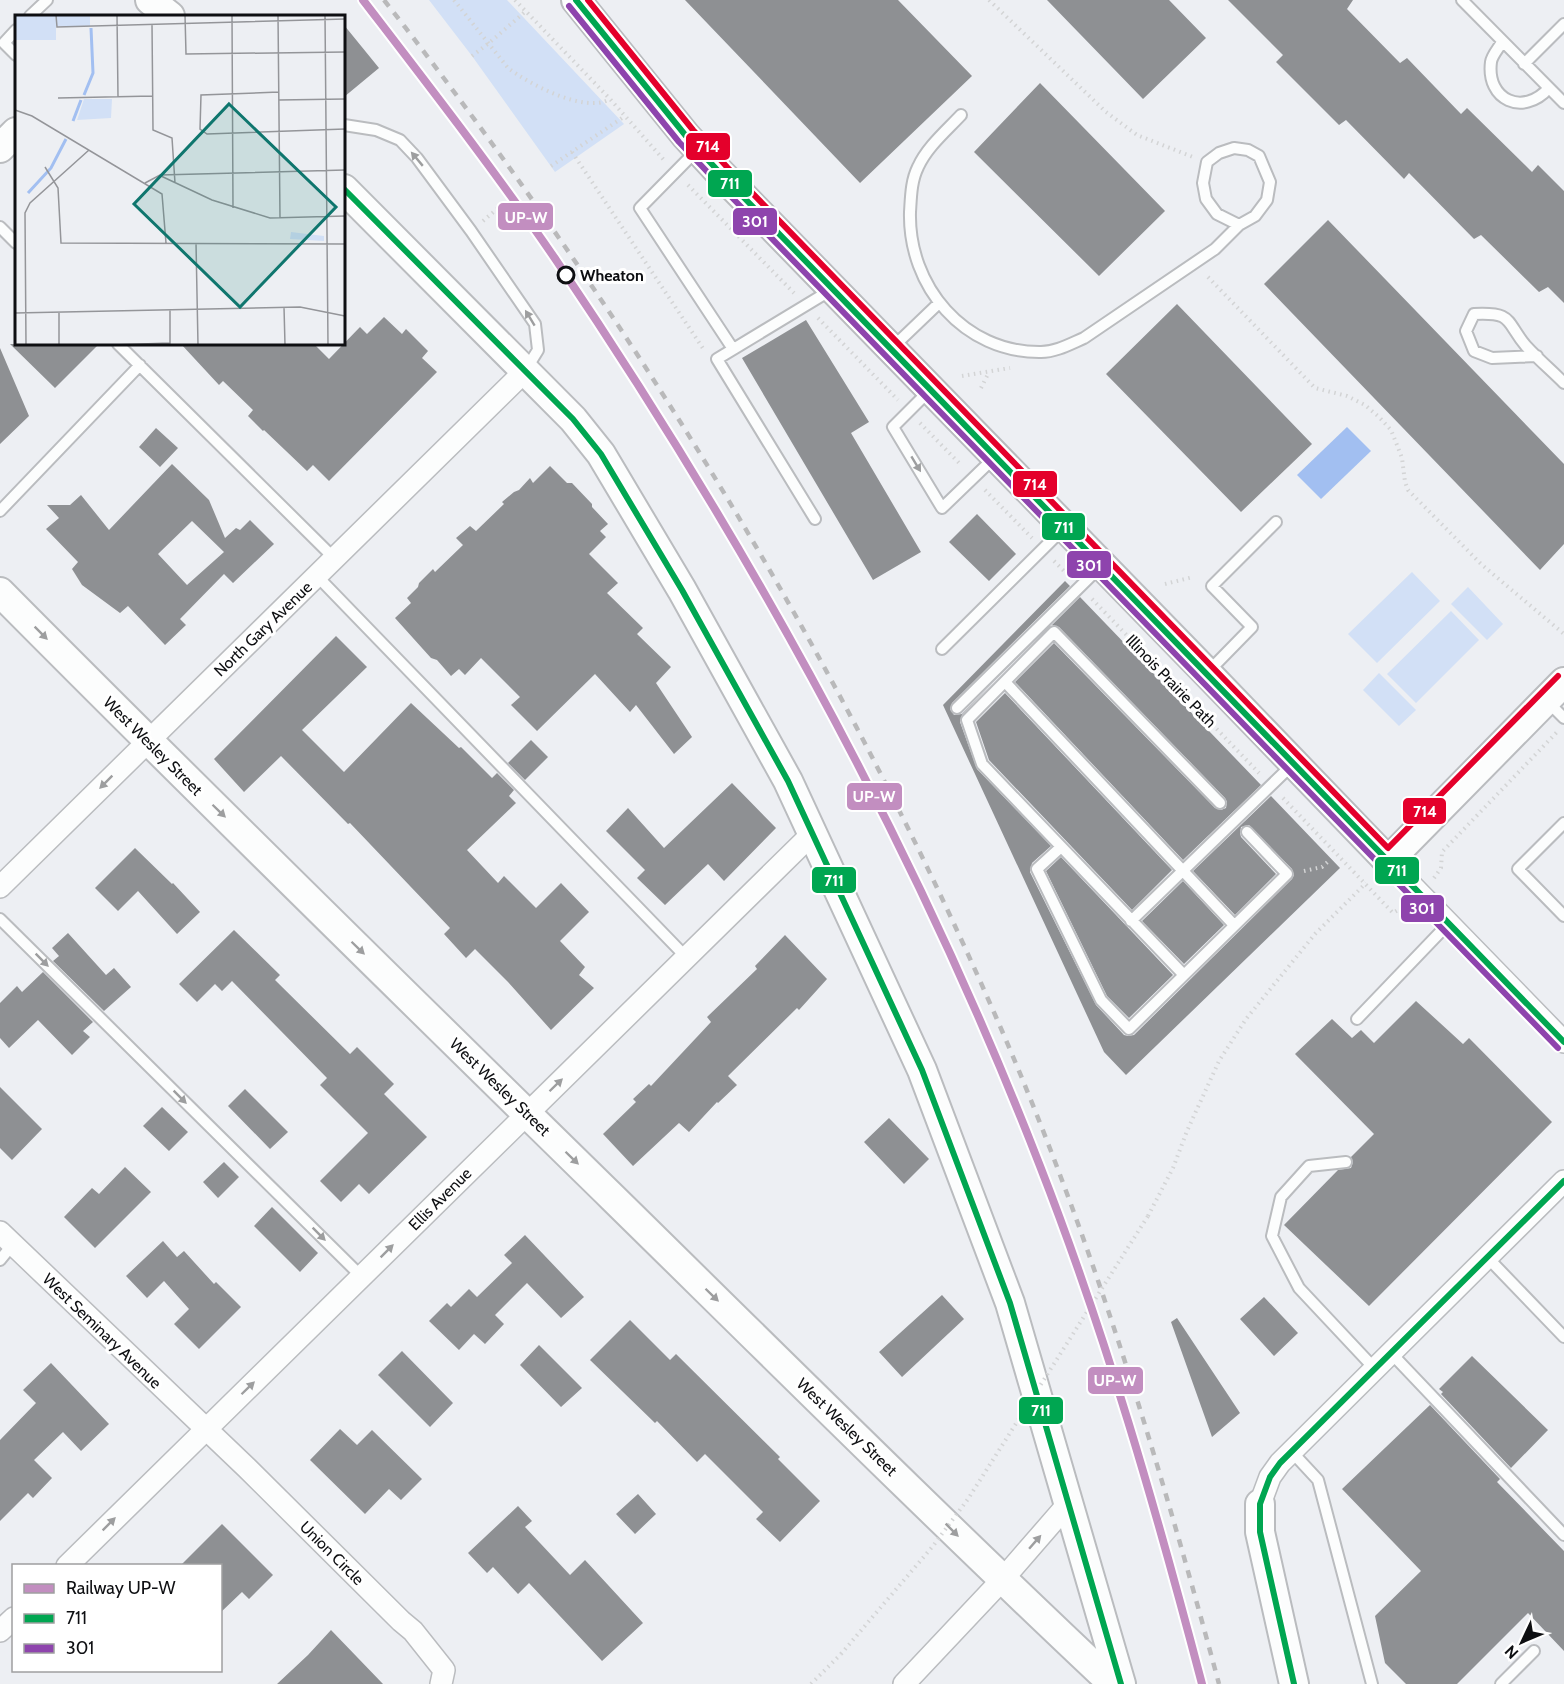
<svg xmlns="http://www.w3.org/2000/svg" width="1564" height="1684" font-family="Cabin,sans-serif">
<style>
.green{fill:#d2e0f6}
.water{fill:#a2bff1}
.building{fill:#8e9093;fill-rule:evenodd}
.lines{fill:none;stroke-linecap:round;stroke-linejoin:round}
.lane-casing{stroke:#babcbf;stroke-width:14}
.street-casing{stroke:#babcbf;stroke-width:24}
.secondary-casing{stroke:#babcbf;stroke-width:32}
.path{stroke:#d3d4d5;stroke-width:4;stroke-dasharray:1.5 4.5;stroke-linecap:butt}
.lane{stroke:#fcfdfd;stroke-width:10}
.street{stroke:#fcfdfd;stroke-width:21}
.secondary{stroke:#fcfdfd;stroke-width:28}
.rail{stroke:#b9b9ba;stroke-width:4.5;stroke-dasharray:8 8;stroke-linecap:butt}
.path-bridge{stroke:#d3d4d5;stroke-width:4;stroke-dasharray:1.5 4.5;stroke-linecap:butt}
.bus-1-casing{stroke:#fff;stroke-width:10}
.bus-2-casing{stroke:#fff;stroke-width:10}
.bus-3-casing{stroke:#fff;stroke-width:10}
.bus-1{stroke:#00a651;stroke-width:6}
.bus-2{stroke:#8e44ad;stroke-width:6}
.bus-3{stroke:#e4002b;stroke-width:6}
.rail-1-casing{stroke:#fff;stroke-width:12}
.rail-1{stroke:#c28ec0;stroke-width:8}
.oneway{fill:#9d9e9f}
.stop-dot{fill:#fff;stroke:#0e0f12;stroke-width:3}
.labels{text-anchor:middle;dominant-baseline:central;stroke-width:6;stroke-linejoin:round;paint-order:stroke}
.stop-label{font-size:16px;font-weight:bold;fill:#0e0f12;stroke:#fff;text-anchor:start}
.street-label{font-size:16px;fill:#0e0f12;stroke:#fff}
.inset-river{fill:none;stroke:#a2bff1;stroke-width:3}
.inset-road{fill:none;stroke:#949599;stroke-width:1.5}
.view{fill:#0f766e;fill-opacity:0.15;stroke:#0f766e;stroke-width:3}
.inset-edge{fill:none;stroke:#0e0f12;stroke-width:3}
.line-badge{stroke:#fff;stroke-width:2}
.badge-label{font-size:16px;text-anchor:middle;font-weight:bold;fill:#fff}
</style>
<rect width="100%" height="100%" fill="#edeff3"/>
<!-- green -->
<path class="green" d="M429,0H507L624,124L555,172L472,56Z
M1412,572L1440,601L1377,663L1348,634Z
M1468,587L1503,624L1487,640L1451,604Z
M1451,611L1479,640L1416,703L1387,674Z
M1379,673L1416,710L1399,726L1363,690Z"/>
<!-- water -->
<path class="water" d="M1347,427L1371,451L1321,499L1297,475Z"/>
<!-- building -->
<path class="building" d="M685,0H898L972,76L860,183Z
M1047,0H1169L1206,38L1143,99Z
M1228,0H1353L1347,9L1400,63L1407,58L1461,114L1467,108L1532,172L1538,165L1564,191V303L1548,287L1539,292L1481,235L1474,239L1409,173L1404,179L1346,120L1339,125L1276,62L1283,55Z
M344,25L379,68L344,97Z
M1040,83L1165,211L1099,276L974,152Z
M1328,220L1564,464V544L1540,570L1264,284Z
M1177,304L1312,444L1241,512L1106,374Z
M384,317L402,334L406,329L428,351L422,358L437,372L329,481L313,465L307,471L264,430L263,431L248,416L253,410L223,381L219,385L181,344H314L329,359L360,327L367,334Z
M806,320L869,422L851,433L921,552L873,580L742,358Z
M10,344H99L55,388Z
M0,348L29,416L0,444Z
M156,428L178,448L160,467L139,447Z
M172,464L209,500L225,538L236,528L240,530L250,520L274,544L233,583L224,574L180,619L186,625L165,645L128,606L120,613L82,585L72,569L78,562L46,529L59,518L47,505H70L81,495L109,530ZM192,521L224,552L187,585L158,554Z
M550,466L567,483H572L592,504V507L608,524L600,531L606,537L589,554L618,583L607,593L643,628L637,634L671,667L656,683L692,737L674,754L636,705L630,712L595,674L537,731L511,705L520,697L481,658L465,675L459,669L451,676L437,660L431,658L395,618L411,603L407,598L418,587L419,583L433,569L435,572L463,545L456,538L470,526L476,531L504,504L502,502L514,492L519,490L530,478L533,483Z
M977,514L1016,554L989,581L949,542Z
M1065,581L1070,586L952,703L950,709L954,715L962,714L993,683L962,715L960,722L977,769L1051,846L1032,863L1030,872L1096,1005L1124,1035L1128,1036L1134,1035L1292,879L1294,875L1292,869L1249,825L1241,827L1240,833L1241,837L1276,874L1235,915L1193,871L1271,796L1340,868L1126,1075L1104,1052L943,705Z
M1080,597L1261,785L1183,860L1015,682L1054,643L1215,808L1221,810L1226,808L1227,802L1225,798L1059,627L1052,625Z
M336,636L367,667L302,730L344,772L411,703L459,748L461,747L492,778L497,773L514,790L509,796L516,803L467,850L498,883L504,876L536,908L561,883L589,912L560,941L585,967L579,975L594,988L551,1030L508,982L475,949L466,958L444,934L450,928L350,823L348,824L281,756L244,792L214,759Z
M1005,693L1172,870L1132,910L989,760L976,722Z
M531,740L548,757L525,780L508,763Z
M732,783L776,828L724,881L708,864L665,905L637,878L645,870L606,831L628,808L664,848Z
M135,848L172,884L173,883L200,912L177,934L138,891L118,911L95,888Z
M1061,857L1173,975L1129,1018L1107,996L1046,871Z
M1183,881L1224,925L1184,964L1142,921Z
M234,930L280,975L275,980L350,1054L357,1047L394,1084L384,1094L427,1137L369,1194L359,1184L341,1202L320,1181L368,1133L320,1085L327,1078L232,981L222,991L215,984L197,1002L179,984Z
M68,933L106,975L114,968L131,987L104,1011L53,961L59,956L52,948Z
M785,935L827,979L799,1010L797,1008L728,1076L737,1085L718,1103L717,1102L689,1132L679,1123L633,1166L603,1134L636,1102L633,1099L649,1084L651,1086L711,1022L707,1017L757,969L755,966Z
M43,972L93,1022L83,1031L90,1037L72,1055L38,1020L9,1048L0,1038V1003L17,986L22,992Z
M1416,1001L1463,1044L1469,1038L1552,1122L1369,1306L1284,1225L1338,1170L1351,1168L1353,1162L1351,1157L1374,1134L1295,1054L1332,1019L1352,1038L1361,1030L1374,1043Z
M0,1087L42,1129L12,1160L0,1148Z
M245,1089L288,1132L270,1149L228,1106Z
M162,1107L188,1132L169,1151L143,1126Z
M889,1118L929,1159L904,1184L864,1142Z
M224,1162L239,1177L218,1198L203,1182Z
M125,1167L151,1192L95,1248L64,1217L92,1188L99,1194Z
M272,1207L318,1253L300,1272L254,1226Z
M525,1235L584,1297L561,1318L527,1283L495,1315L504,1324L485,1344L474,1334L459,1350L429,1321L447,1303L451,1307L469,1289L477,1297L512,1263L504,1255Z
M163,1241L177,1257L184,1251L214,1284L216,1282L241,1307L199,1349L174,1324L189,1309L164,1281L147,1298L126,1276Z
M942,1295L964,1319L902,1377L879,1352Z
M1264,1297L1298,1333L1274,1356L1240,1319Z
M1177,1318L1240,1413L1212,1437L1171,1322Z
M630,1320L670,1360L676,1354L780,1457L778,1459L820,1501L780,1542L756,1519L763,1512L705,1454L697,1462L657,1421L655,1423L590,1360Z
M539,1345L582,1388L561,1407L520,1365Z
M402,1351L453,1403L430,1427L378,1375Z
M1472,1356L1548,1430L1511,1468L1441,1394L1443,1392L1439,1389Z
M51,1363L109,1424L81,1451L63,1432L34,1460L52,1478L33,1498L28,1493L0,1521V1440L36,1403L23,1390Z
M1430,1405L1500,1479L1497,1482L1564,1551V1651L1528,1613L1457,1684H1406L1385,1663L1375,1616L1421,1571L1342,1489Z
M340,1429L357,1445L372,1430L422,1479L401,1500L389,1489L365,1514L310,1460Z
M638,1494L656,1514L635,1534L616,1514Z
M518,1506L532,1521L525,1527L570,1575L585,1560L643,1623L602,1661L529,1583L518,1594L493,1567L487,1573L468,1553Z
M222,1524L273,1575L249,1599L242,1592L220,1613V1566H180Z
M331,1630L383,1684H277L308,1655Z"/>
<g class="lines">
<!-- lane casing -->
<g class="lane-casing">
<path id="lane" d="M1462,0L1564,103
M30,16L47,0
M16,30L4,43L16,55
M1502,42C1499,48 1492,55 1491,62C1486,100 1523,117 1549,88
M1524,64L1564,24
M961,115C946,131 927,147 918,167C911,181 911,197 910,212C908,286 964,353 1041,352C1056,352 1070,344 1084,338L1215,249L1239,225L1255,216L1267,200L1270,182L1259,156L1248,150L1234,148L1219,153L1207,162L1203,183L1206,199L1217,214L1239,225
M344,125L376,130L400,140L417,158L471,231L535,324L538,350L525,371
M698,149L640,208L733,349
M0,227L16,243
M118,344L335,559
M892,348L939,303
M1537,356L1492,358L1474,351L1466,331L1474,314C1514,312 1505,321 1526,346C1538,359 1552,371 1564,383
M930,390L893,427L942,508L996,456
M0,511L140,365
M815,519L717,359L831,290
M317,576L686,957
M942,649L1063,529
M1208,672L1252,627L1212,586L1276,522
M1005,682L1234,925
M1547,701L1564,718
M957,708L1102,565
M1564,823L1518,869L1564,916
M1061,847L1037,869L1101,1000L1129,1029L1287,874L1247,832
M0,919L361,1276
M1131,921L1293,764
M1183,974L982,764L967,720L1054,632L1220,803
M1357,1019L1449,923
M1346,1162L1309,1166L1281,1197L1272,1236L1299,1288L1375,1369
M1487,1257L1564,1337
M0,1260L13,1244
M1391,1353L1564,1535
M1292,1452L1318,1480L1372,1684
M1501,1684L1534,1651"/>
</g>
<!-- street casing -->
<g class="street-casing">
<path id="street" d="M1388,861L1564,1042
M0,887L525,371
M0,1232L247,1468L401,1621L413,1631L444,1670L441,1684
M1260,1504L1270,1477L1280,1463L1564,1181
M67,1566L814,832
M0,1631L14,1618
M904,1684L1002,1580L1068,1504"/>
</g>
<!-- secondary casing -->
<g class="secondary-casing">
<path id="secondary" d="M150,0L170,16
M576,0L686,136L720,173L1207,673L1388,861L1564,682
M0,148L16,132
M344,189L573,419L601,454L682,590L788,781L922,1070L1010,1303L1121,1684
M0,592C202,796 408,997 613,1198C779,1361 944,1525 1113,1684
M1260,1504V1532L1294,1684"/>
</g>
<!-- path -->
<path class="path" d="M454,0L508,68C529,84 585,114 610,99
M515,0L610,99L664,160
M989,0L1106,112L1137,135L1193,157
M472,56L489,43L526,11
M572,152L704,350
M551,166L625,116
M688,185L794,293
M483,221L497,209
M1208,277L1315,388L1347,396L1365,405L1379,417L1391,430L1397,445L1402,458L1405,482L1408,490L1481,564L1564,634
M818,318L898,400
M962,376L1010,368
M981,388L989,372
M920,423L961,465
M985,490L1032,538
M1054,561L1068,575
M1165,584L1193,577
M1092,599L1259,773
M1283,798L1393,913L1403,907
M1304,871L1322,867L1330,860
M1434,878L1441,868L1442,852L1557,732
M1148,1216L1173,1168L1187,1131L1219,1061L1246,1019L1315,934L1366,883
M811,1684L841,1654"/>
<!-- lane -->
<use href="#lane" class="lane"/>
<!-- street -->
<use href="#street" class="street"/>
<!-- secondary -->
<use href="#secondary" class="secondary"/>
<!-- rail -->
<path class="rail" d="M384,0C628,313 837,653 996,1017C1090,1232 1158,1457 1219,1684"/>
<!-- path-bridge -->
<path class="path-bridge" d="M841,1654L933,1546L968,1499L1148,1216"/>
<!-- bus-1 casing -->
<g class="bus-1-casing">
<path id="bus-1" d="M576,0L686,136L720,173L1564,1042
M344,189L573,419L601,454L682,590L788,781L922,1070L1010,1303L1121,1684
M1294,1684L1260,1532V1504L1270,1477L1280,1463L1564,1181"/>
</g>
<!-- bus-2 casing -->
<g class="bus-2-casing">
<path id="bus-2" d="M569,6L679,142L714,179L1558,1048"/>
</g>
<!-- bus-3 casing -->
<g class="bus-3-casing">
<path id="bus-3" d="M588,0L693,130L727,167L1388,848L1558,676"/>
</g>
<!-- bus-1 -->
<use href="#bus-1" class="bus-1"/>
<!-- bus-2 -->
<use href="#bus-2" class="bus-2"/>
<!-- bus-3 -->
<use href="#bus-3" class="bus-3"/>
<!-- rail-1 casing -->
<g class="rail-1-casing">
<path id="rail-1" d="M363,0C429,86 495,171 556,260C748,544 916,846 1040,1166C1106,1335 1156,1509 1202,1684"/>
</g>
<!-- rail-1 -->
<use href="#rail-1" class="rail-1"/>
</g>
<!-- one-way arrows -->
<defs><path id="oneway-solid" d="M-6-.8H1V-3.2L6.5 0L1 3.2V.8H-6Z" transform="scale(1.5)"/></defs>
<g class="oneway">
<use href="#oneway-solid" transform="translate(417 159) rotate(-130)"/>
<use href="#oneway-solid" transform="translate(530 318) rotate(-121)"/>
<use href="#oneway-solid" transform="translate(916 464) rotate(59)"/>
<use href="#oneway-solid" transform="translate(41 633) rotate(45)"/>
<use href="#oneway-solid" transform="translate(106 782) rotate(135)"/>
<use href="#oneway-solid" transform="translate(219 811) rotate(44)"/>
<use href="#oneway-solid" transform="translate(358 948) rotate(44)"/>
<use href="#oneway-solid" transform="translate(42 960) rotate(45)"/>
<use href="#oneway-solid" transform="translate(556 1085) rotate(-44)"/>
<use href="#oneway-solid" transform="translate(180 1097) rotate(45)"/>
<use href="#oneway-solid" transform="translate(572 1158) rotate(44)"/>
<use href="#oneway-solid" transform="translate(319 1234) rotate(45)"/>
<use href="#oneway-solid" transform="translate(387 1251) rotate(-45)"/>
<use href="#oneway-solid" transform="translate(712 1295) rotate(44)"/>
<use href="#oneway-solid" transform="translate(248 1388) rotate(-44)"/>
<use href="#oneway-solid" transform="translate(109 1524) rotate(-45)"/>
<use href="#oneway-solid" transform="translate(952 1530) rotate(45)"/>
<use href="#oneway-solid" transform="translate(1035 1542) rotate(-49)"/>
</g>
<!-- markers -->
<circle class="stop-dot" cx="566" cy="275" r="8"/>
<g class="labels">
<!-- stop labels -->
<g class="stop-label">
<text x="580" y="275">Wheaton</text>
</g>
<!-- street labels -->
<g class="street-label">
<text transform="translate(263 629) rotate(-44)">North Gary Avenue</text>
<text transform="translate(1171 681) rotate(46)">Illinois Prairie Path</text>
<text transform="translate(153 746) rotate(45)">West Wesley Street</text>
<text transform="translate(500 1087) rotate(44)">West Wesley Street</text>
<text transform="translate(440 1199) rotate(-45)">Ellis Avenue</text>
<text transform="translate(102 1331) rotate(44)">West Seminary Avenue</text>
<text transform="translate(847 1427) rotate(44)">West Wesley Street</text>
<text transform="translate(332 1553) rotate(45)">Union Circle</text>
</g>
</g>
<!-- overview -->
<g transform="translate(15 15)">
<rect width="330" height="330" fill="#edeff3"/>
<path d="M0,0H75V11H41V25H0ZM69,84H97L96,103L62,105ZM276,217L309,221V226L275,224Z" fill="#d2e0f6"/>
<path class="inset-river" d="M69,80L78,58L76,13M58,106L66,85M13,178L36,153L51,124"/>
<path class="inset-road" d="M41,0L42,12L330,4M102,0L103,82M170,0L171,39L330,37M217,0L218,193M263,0L265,203M310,0L313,330M137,9L138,115L157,123L160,168M264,77L186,80L185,114L192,119L330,114M43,83L138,81M264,85L330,84M0,95L17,101L147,179L151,228M30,152L43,173L46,228L330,229M146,161L197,185L255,203L330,201M130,168L145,160L330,155M181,228L183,330M269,292L270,330M44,297V330M0,298L285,292L330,301M155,329V295M11,330L10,198L15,188L74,135M97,330L155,328"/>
<path class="view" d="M214,89L321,192L225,292L119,189Z"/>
<rect width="330" height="330" class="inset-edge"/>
</g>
<g class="line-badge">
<rect x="685" y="132" width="46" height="29" rx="6" fill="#e4002b"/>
<rect x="707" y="169" width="46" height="29" rx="6" fill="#00a651"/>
<rect x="497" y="202" width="57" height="29" rx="6" fill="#c28ec0"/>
<rect x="732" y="207" width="46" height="29" rx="6" fill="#8e44ad"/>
<rect x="1012" y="470" width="46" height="28" rx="6" fill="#e4002b"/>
<rect x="1041" y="512" width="45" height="29" rx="6" fill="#00a651"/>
<rect x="1066" y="550" width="46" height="29" rx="6" fill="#8e44ad"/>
<rect x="846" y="782" width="57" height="29" rx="6" fill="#c28ec0"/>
<rect x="1402" y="797" width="45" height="28" rx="6" fill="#e4002b"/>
<rect x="1374" y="856" width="46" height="29" rx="6" fill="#00a651"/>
<rect x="811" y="866" width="46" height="28" rx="6" fill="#00a651"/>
<rect x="1400" y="894" width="45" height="29" rx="6" fill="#8e44ad"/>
<rect x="1087" y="1366" width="57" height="29" rx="6" fill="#c28ec0"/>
<rect x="1018" y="1396" width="46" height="29" rx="6" fill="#00a651"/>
</g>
<g class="badge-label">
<text x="708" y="152">714</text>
<text x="730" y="189">711</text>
<text x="526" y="223">UP-W</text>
<text x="755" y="227">301</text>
<text x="1035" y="490">714</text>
<text x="1064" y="533">711</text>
<text x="1089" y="571">301</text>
<text x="874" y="802">UP-W</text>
<text x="1425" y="817">714</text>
<text x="1397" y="876">711</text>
<text x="834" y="886">711</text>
<text x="1422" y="914">301</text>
<text x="1115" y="1386">UP-W</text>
<text x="1041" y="1416">711</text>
</g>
<!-- legend -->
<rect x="12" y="1564" width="210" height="108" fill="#ffffff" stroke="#9f9fa0" stroke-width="1.5"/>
<rect x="24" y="1584" width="30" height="9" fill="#c28ec0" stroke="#9f9fa0" stroke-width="1.5"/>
<text x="66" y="1594" font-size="18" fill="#0e0f12">Railway UP-W</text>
<rect x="24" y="1614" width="30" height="9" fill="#00a651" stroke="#9f9fa0" stroke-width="1.5"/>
<text x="66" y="1624" font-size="18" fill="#0e0f12">711</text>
<rect x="24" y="1644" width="30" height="9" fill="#8e44ad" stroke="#9f9fa0" stroke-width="1.5"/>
<text x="66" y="1654" font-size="18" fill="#0e0f12">301</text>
<!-- north arrow -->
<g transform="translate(1522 1642) rotate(226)" stroke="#ffffff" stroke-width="4.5" paint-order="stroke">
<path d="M0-4.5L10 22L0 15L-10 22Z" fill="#0e0f12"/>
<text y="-9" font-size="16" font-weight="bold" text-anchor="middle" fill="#0e0f12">N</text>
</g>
</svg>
